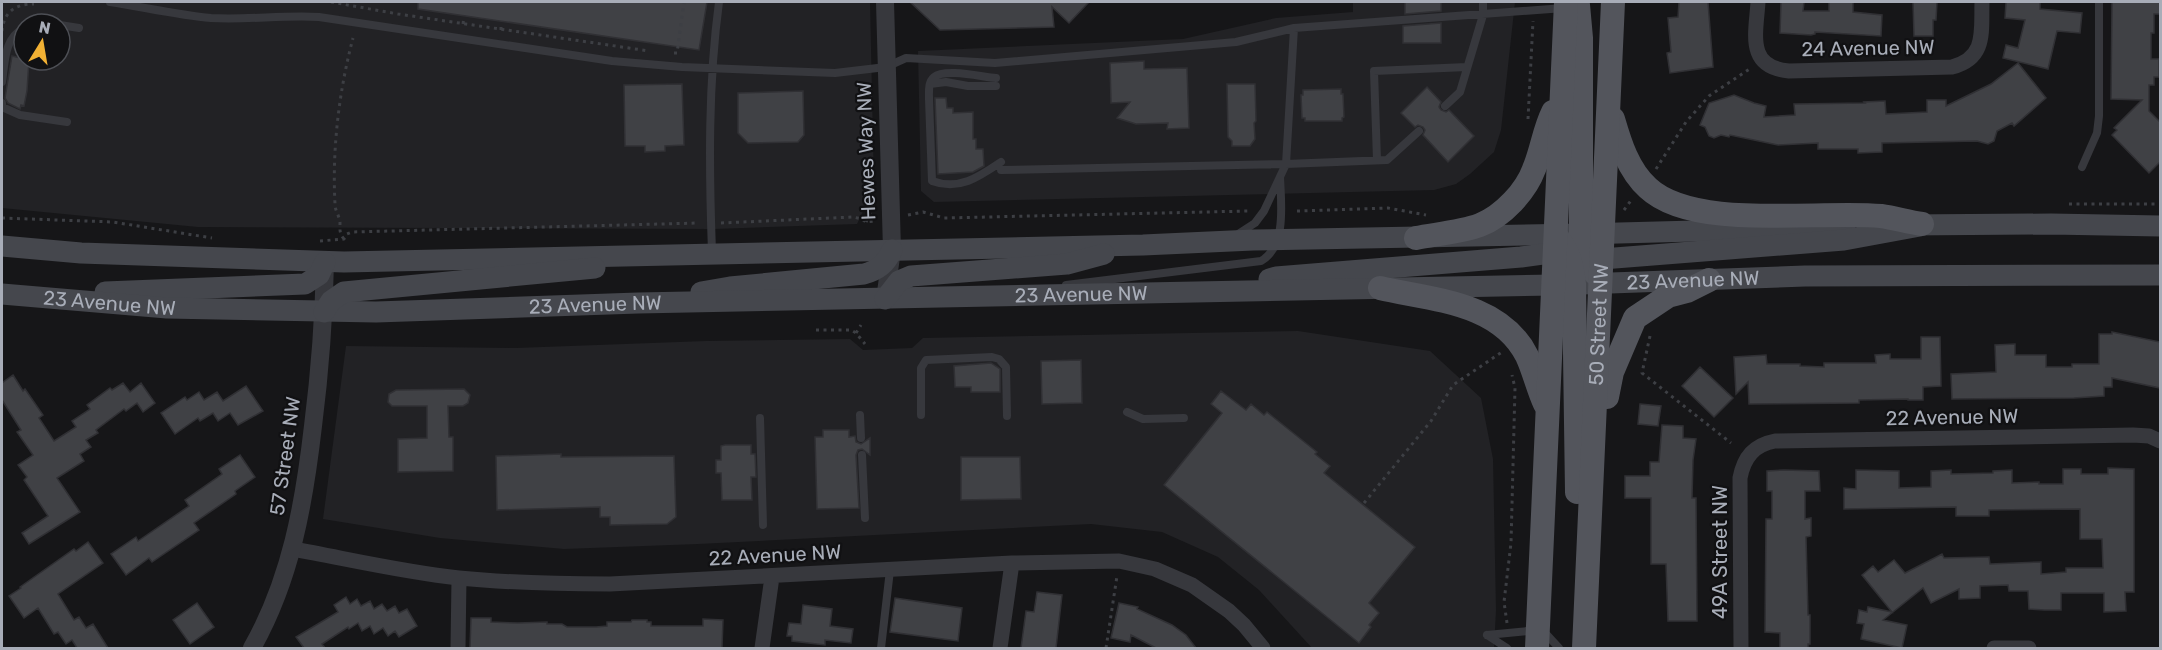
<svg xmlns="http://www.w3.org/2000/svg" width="2162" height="650" font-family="Rubik,sans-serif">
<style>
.built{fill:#222225;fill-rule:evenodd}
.building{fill:#404145;stroke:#303034;stroke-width:1.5}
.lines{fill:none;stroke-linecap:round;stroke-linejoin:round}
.path{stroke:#3d3f44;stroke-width:3;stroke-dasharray:3 4.5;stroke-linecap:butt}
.service{stroke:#37383d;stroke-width:8}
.minor{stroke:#37383d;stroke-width:15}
.tertiary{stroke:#37383d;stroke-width:18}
.secondary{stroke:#45474d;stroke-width:21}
.primary{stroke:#53555c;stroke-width:24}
.labels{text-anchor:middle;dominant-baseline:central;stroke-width:4.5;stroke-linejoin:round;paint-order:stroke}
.street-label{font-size:20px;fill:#a8adb8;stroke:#111113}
</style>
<rect width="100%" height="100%" fill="#161618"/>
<!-- built -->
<path class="built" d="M2,2H870L874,188L857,224L714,229L198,227L2,208ZM24,24H60V60H24Z
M1353,2H1515L1501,130L1494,152L1470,174L1456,184L1434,190L934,202L921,191L918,51L1183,39L1276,18L1353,12Z
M1298,331L1430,351L1481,398L1493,459L1496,610L1494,648H1312L1259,590L1218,557L1162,532L1091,524L698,544L564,549L440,538L323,519L346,346L516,348L706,341L850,339L863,350L912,348L923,338Z"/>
<!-- building -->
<path class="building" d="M418,2H707L699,50L418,9Z
M910,2H1089L1069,23L1052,7L1054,27L940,30Z
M1405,2H1441V11L1405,14Z
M1679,2H1708L1713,67L1670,73L1667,53L1671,52L1668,18L1678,17Z
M1781,2H1804L1803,11H1829V2H1853V12L1882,15L1881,36L1815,32V34L1811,35L1780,33Z
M1913,2H1937L1936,20H1933V36H1914Z
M2006,2H2040V9L2082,13L2080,33L2057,31L2048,69L2003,58L2006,45L2018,48L2025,20L2005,18Z
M2112,2H2160V14H2154V33H2151V59H2159V77H2154V85H2149V111L2160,122V162L2149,173L2112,135L2117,130L2114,128L2142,100L2111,99Z
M1441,23V43H1403V26Z
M12,56L29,60L27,91L24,106L21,105L20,109L8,103L5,98Z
M1144,61V69L1187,68L1189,128L1167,129L1168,123L1136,124L1117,118L1130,102L1111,103L1110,63Z
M2018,63L2046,98L2014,126L2012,123L1997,131L1994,141L1988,144L1977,141L1882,143V152L1858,153V149H1818V143L1778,145L1730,135L1729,137L1721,135L1714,138L1709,136L1705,127L1700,125L1709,103L1734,95L1754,103L1766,106L1764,117L1795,115L1794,104L1865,103L1864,102L1885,101L1886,114L1927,112V100H1946V106L1991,84Z
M682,84L684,145L665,146V151L645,152V146H625L624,85Z
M1227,84H1255L1256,121L1254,123L1255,139L1250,146H1232V141L1228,137Z
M1427,87L1441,102L1439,107L1441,110L1446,112L1449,110L1474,136L1448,162L1423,135L1425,130L1423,127L1418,125L1415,127L1401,113Z
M1341,89V94H1343L1344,117L1342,118V121H1305V118H1302L1301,95H1303V90Z
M803,91L804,135L798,142L748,143L738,133V93Z
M935,98H946L947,108H953V113L973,112V139H976V149H983L984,166L973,172L938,174Z
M2112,332L2160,342V388L2112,378V387H2104V396L2074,398L1952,399L1951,374L1996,372L1995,345L2015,344V355H2046V367H2072V364H2099V334H2112Z
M1921,337H1940L1941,386L1923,387V400H1908V399L1859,400V403L1749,404L1748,382L1736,394L1734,357L1766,355L1767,364H1800V366L1824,367V363H1876L1875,355L1890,354V359H1921Z
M1081,360L1082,403L1042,404L1041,361Z
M991,363L1000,369V392H971V387H955L954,366Z
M1700,367L1733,398L1714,417L1682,386Z
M13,375L23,391L25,389L43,415L39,418L54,441L76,427L72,421L90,409L87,405L110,388L112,390L123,383L130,392L141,383L155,403L143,412L137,403L126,411L124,409L96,430L98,433L86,440L91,447L80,454L84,461L57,478L80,512L29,544L22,533L48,516L24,480L27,477L18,465L33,455L17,432L21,430L2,400V383Z
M246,386L263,411L238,425L230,413L218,421L213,413L200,421L198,418L175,434L161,413L185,397L187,400L199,392L204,400L217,392L223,401Z
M464,389L470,395L468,403L463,406H448L449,437H453V471L398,472V439L427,438V406H392L388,402L389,394L396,390Z
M1221,391L1246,410L1251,404L1264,415L1267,412L1317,452L1315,454L1330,466L1324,473L1415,547L1369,603L1379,613L1369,625L1371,627L1359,643L1164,485L1222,413L1211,404Z
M1640,404L1661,406L1658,426L1638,424Z
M1662,425L1683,426V438L1696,439L1693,460L1692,498H1696L1697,621H1668L1666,564H1651V498H1625V476H1650V462H1659Z
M823,430H849V437L855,436L856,442L861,444L870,438V455L862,449L858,450L856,455L859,508L817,509L815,437H823Z
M725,445H751V454H755L756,477H751L752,500H722L721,473H716V460H721V446Z
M561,454V457L674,456L676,517L667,524L610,525V517H600V507L497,510L496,456Z
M240,455L255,477L235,491L236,494L194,523L199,530L152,562L149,558L126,575L111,554L136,537L138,541L189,506L185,500L222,474L219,469Z
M961,457H1020L1021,499L961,500Z
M2108,468L2134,469V592H2125L2126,611L2104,612V593H2061V610H2044L2029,609L2028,591H2009L2008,585L1980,586V598L1959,599V589L1931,603L1923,588L1883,620L1907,625L1902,648L1861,639L1864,624L1857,623L1859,610L1867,612L1868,607L1892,612L1862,575L1873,566L1878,572L1894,560L1905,573L1942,554L1944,558L1989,557L1990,564L2041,562V574L2066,572V568H2103L2102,539H2080V509L1989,510V516H1956V507L1844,509V488L1856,489V470L1899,471V488L1931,487V471L1951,470V474L1993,473V471L2012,470V483L2039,482V484H2063V469H2081V474H2108Z
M1784,470L1819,471L1820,491H1805V519L1811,518V536L1806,537L1808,615H1810V644H1808V648H1780V633L1765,632L1766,519H1772V491H1767V471Z
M88,542L103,563L58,594L74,620L79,617L86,628L93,624L108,648H77L72,640L66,644L58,632L54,634L38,608L24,618L9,596L21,588L20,587L74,549L76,551Z
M1037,592L1062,595L1056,648H1021L1026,611L1034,612Z
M346,597L350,604L357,599L361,606L370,601L374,609L382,604L387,611L395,606L399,613L407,609L417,626L399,637L395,631L388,636L383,628L374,634L370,626L362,631L358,623L349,629L348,627L322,644L325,648H304L296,637L338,612L334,605Z
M895,598L962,608L958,641L890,632Z
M197,603L214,627L190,644L173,620Z
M1119,603L1138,607L1137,609L1172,625L1186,635L1196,648H1156L1131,635L1130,642L1111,638Z
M803,605L832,609L830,626L853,629L851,643L825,640V645L792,641V636H787L789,623L801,624Z
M471,618H491V622L518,623L547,622V624H562L567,627H596L607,626V622H631L632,620H647V622H651V626H703V619L723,620L722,648H470Z"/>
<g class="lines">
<!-- path -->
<path class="path" d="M331,2L398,14L649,51
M463,24L464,17
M501,30V23
M2,31C4,12 15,4 34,4
M674,53H677L684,2
M1528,119L1533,21
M1656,169L1686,122L1709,96L1751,68
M2069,204H2160
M1624,210L1632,199
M1297,211L1388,208L1426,215
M908,215L923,212L944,218L1249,211
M2,218L113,222L212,238
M866,222L873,207
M721,223L853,217L862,219L866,222L875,221
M344,239C339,233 340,229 340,222C339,215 335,211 335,204C332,149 339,91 353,38
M320,241L344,239L347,234L352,232L699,223
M816,330H851L856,333L865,344
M856,333L861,325
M1650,336L1642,373L1731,443
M1364,503L1431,421L1453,385L1502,352
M1507,623L1504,602L1511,543L1515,388L1512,375
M1106,648L1117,576"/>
<!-- service -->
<path class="service" d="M110,2C143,7 178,15 211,18C248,20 283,15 319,17L612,61L682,67L835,73L886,67L906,58L995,63L1236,42L1294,28L1564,8
M33,24L40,22L53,24
M60,25L79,28
M996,78C982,77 945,68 934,77C928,82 929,91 929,99L932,181C959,191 979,177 1001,162
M2,82C5,62 4,38 24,28
M930,84L946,82L968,86H996
M2,103V107L20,115L67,122
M1445,106L1460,92L1483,15V2
M1377,160L1374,71L1467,67
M2082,167L2097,133L2099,116V2
M1001,170L1286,164L1387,160L1419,131
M1235,236L1255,223L1264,211L1286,164L1294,28
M712,252C709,168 708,84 719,2
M1066,285L1261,261C1287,246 1281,203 1280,177
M1127,412L1143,419L1184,418
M860,415L861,438
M921,415V368L926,360L992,357L999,359L1006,367L1007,416
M760,418L763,525
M862,455L865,518
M1487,635L1538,630L1547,635L1559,648
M1487,635L1507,648
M881,648L890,570"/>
<!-- minor -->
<path class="minor" d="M1758,2C1756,34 1746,67 1789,71L1952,67C1987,58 1981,31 1982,2
M293,549C348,559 403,572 459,578C510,583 560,584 610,584L1012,563L1119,561L1155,569L1192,585L1229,611L1244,625L1263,648
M458,648L459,578
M762,648L772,577
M1000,648L1012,563
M1741,648L1740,478C1744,457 1754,445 1775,441L2133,435L2149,436L2160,441
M1994,648H2029"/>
<!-- tertiary -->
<path class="tertiary" d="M885,2L892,250L885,299
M252,648C291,579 304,504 313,426C320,371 324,317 325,262"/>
<!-- secondary -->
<g class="secondary">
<path d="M1906,225L2051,224L2160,226"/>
<path d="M2,246L81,253L344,262L1143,245L1253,240L1581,234L1845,227"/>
<path d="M1588,264L1602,259L1844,240L1920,226"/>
<path d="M1269,279L1276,277L1521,257L1572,250"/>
<path d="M105,292L305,284L319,275L325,262"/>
<path d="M701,292L730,287L864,274C878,270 886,264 892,250"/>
<path id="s1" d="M2,294L167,308L376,312L638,303L1554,285L1805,276L2160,275"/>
<path d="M885,299L899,281L911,276L1067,264L1104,254"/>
<path d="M324,312L331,301L344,292L595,268"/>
</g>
<!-- primary -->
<g class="primary">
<path d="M1578,5L1581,38V234L1583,248L1595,273"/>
<path d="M1613,119C1620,143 1628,170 1648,188C1694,231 1820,210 1881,216C1895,218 1908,222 1922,224"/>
<path d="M1557,237C1569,253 1572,265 1574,284L1577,492"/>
<path d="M1416,238C1437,234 1461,232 1480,225C1503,216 1526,191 1534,169C1542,150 1544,130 1553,112"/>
<path d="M1380,288C1432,300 1500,302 1527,356C1534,371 1538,389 1545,404"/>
<path d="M1607,397L1612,372L1635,318L1668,296L1687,291L1709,280"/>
<path d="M1537,648L1566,2"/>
<path id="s2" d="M1584,648L1613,2"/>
</g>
</g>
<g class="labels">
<!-- street labels -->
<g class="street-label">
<text transform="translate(1868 48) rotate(-1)">24 Avenue NW</text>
<text transform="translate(866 151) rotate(-92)">Hewes Way NW</text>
<text stroke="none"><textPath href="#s1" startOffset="1692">23 Avenue NW</textPath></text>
<text stroke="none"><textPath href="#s1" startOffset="1080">23 Avenue NW</textPath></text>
<text stroke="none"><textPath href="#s1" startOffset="108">23 Avenue NW</textPath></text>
<text stroke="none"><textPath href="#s1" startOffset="594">23 Avenue NW</textPath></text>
<text stroke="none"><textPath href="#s2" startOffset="324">50 Street NW</textPath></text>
<text transform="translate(1952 417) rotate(-1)">22 Avenue NW</text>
<text transform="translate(285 456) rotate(-82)">57 Street NW</text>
<text transform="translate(1720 552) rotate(-90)">49A Street NW</text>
<text transform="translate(775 555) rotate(-3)">22 Avenue NW</text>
</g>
</g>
<!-- border -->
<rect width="2162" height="650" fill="none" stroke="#a8adb8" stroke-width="6"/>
<!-- north arrow -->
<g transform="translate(42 42) rotate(11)"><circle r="28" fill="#111113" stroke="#4d4f55" stroke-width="1.5"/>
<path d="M0-4.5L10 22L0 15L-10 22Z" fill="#f2b134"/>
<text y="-9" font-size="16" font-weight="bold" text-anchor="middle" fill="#a8adb8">N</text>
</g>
</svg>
